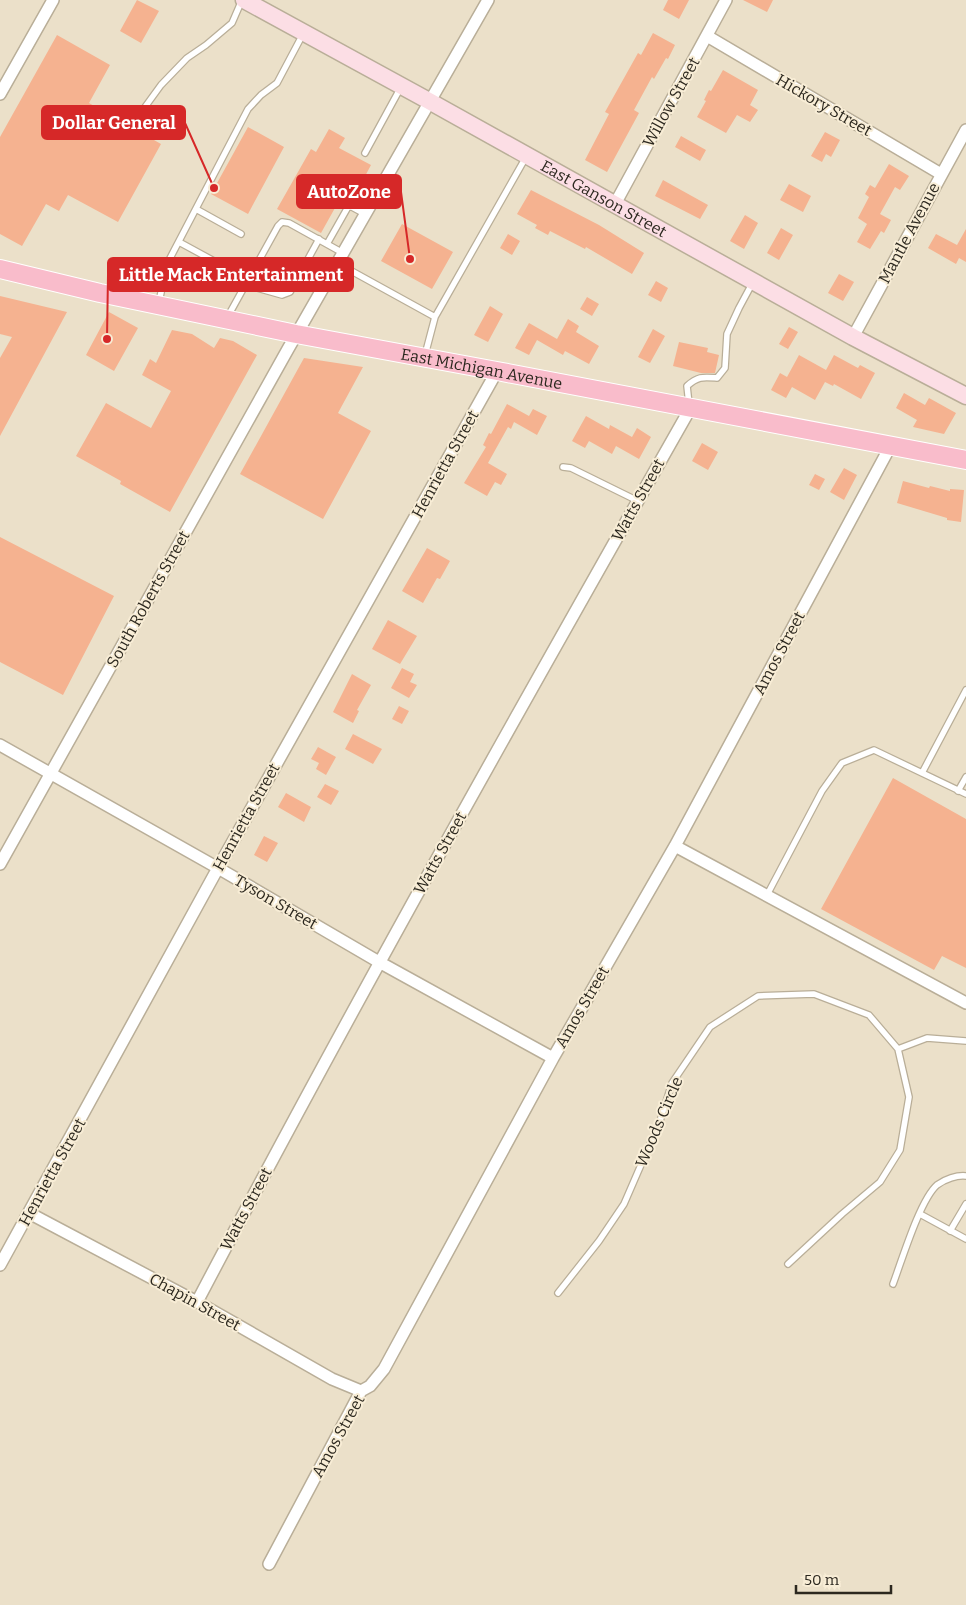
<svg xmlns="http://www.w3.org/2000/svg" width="966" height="1605" font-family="Bitter,serif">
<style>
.building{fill:#f5b290}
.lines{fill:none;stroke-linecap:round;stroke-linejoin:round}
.lane-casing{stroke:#b9ae98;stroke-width:8}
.street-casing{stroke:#b9ae98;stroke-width:14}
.secondary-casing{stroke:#b9ae98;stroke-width:19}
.primary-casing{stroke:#fff;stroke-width:20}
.lane{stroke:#fff;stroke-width:5.5}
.street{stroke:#fff;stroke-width:11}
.secondary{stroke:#fcdee5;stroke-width:16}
.primary{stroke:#f9bccb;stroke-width:18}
.labels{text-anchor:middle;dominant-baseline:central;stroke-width:4;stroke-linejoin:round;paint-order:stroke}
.street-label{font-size:16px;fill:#2c281f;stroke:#f8edd6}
.leader{fill:none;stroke:#d62828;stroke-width:2}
.callout-dot{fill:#d62828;stroke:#f8edd6;stroke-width:2}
.callout{fill:#d62828;stroke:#d62828;stroke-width:2}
.callout-label{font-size:18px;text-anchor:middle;font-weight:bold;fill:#fff}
</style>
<rect width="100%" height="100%" fill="#ebe0c9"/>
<!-- building -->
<path class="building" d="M137,0L159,11L141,43L120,31Z
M668,0H689L679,19L663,10Z
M743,0H773L767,12Z
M653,33L675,45L668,59L666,58L654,79L652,77L634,110L639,113L607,172L585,160L609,114L605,112L638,53L641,55Z
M57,35L110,65L89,103L161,144L118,222L68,195L59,211L46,204L22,246L0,234V137Z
M723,70L758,90L750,105L758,110L750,122L737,115L726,133L697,117L706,101L704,100L709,90L711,91Z
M248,127L284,147L248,214L211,194Z
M329,129L345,138L339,148L371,165L355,195L345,190L321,233L277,209L311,149L316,152Z
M825,132L840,140L831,157L826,154L822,162L811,156Z
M681,136L706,150L700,161L675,147Z
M889,164L909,176L900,190L895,187L880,214L891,220L884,233L881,231L870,249L857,242L867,224L858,218L869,197L865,194L870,185L875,188Z
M663,180L708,205L700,219L655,196Z
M789,184L811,196L803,212L780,200Z
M531,190L599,225L644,253L632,274L586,247L585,249L550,231L548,235L535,228L537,225L517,214Z
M745,215L758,223L744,249L730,241Z
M402,224L453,252L432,289L381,261Z
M781,228L793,235L779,260L767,253Z
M966,229V262L959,258L956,264L928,248L936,234L957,245Z
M508,234L520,241L512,255L500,248Z
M839,274L854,282L843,301L828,293Z
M656,281L668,288L661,302L648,295Z
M0,296L67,312L0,436V358L12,337L0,334Z
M587,297L599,304L592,316L580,309Z
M490,306L503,314L488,342L474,335Z
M109,312L138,328L114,371L86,355Z
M568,319L579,326L576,332L599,346L589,364L565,351L563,355L537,340L529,355L515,348L529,323L557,339Z
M789,327L798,332L788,349L779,344Z
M653,329L665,336L650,363L638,357Z
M172,330L192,334L214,348L220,338L233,341L257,355L170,512L120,484L121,481L76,456L106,403L151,428L171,391L142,375L150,359L156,363Z
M679,342L708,348L707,352L719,355L715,373H701L673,366Z
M799,355L826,370L834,355L858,368L860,365L875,373L861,399L834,384L833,386L825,382L815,400L792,387L786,398L771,390L780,373L787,377Z
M304,358L363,367L338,413L371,431L323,519L240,474Z
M904,393L925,405L929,398L956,413L944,434L913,427L917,420L896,408Z
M507,404L529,416L533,409L547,416L537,435L514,422L511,429L508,427L488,463L507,474L501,485L495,482L487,496L464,483L486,447L483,445L489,433L491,434Z
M586,416L609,429L610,425L632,437L637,428L651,437L639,459L616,446L612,454L589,441L585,448L572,441Z
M702,443L718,452L708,470L692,461Z
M844,468L857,475L844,500L830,492Z
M815,474L825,479L819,490L809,485Z
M903,481L929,488L930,486L950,491V489L964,490L961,522L947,520V518L897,503Z
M0,537L114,596L63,695L0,662Z
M427,548L450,561L440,579L437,578L423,603L402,591Z
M388,620L417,636L400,664L372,649Z
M402,668L414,674L410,682L417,685L409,698L391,688Z
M352,674L371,685L357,710L359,711L353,723L333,712Z
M399,706L409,711L402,724L392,719Z
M353,734L382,749L373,764L345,749Z
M318,747L336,757L326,775L316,769L319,763L311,759Z
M893,778L966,819V968L942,956L934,970L821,909Z
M325,784L339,791L331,805L317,797Z
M286,793L311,807L304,822L278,807Z
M264,836L278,843L267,862L254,855Z"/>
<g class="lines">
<!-- lane casing -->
<g class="lane-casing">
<path id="lane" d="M145,107L161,85L187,58L206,45L232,23L242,0
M365,153L401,87
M196,209L241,234
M179,242L225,267
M327,244L348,207H352L365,214
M337,263L435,317
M246,285L282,295L290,292L319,239
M159,302L167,264L248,109L261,95L277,83L303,34
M227,318L278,226L282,222L289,223L343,253
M425,355L435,317L526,157
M689,404L687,386C698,376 703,377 717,378L725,368L727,334L739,308L753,282
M563,467L571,468L638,501
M922,773L966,690
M958,791L966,777
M767,895L822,791L842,763L874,750L966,794
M898,1049L927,1038L966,1041
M920,1214L966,1239
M950,1231L966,1204
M893,1284C902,1260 920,1200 937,1185C945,1179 957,1175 966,1176
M558,1293L599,1241L624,1204L660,1121L672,1083L710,1027L758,996L814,994L869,1015L898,1049L909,1097L900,1150L880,1182L842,1214L788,1264"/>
</g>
<!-- street casing -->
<g class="street-casing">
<path id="street" d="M707,36L941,174
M0,94L53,0
M615,204L726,0
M853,337L966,130
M0,745L218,868L379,962L553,1058
M675,846L966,1003
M0,864L288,349L488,0
M29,1213L197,1302L332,1379L361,1391
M0,1265L218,868L497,371
M197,1302C355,1001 522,705 690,409
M269,1564L361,1391L370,1386L384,1369L553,1058L675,846L891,445"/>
</g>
<!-- secondary casing -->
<g class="secondary-casing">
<g id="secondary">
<path id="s1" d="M244,0L429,101L853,337L966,396"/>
</g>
</g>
<!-- primary casing -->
<g class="primary-casing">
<g id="primary">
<path id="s2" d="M0,269L100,293L296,334L497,371L966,460"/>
</g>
</g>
<!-- lane -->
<use href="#lane" class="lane"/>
<!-- street -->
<use href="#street" class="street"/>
<!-- secondary -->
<use href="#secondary" class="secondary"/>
<!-- primary -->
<use href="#primary" class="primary"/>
</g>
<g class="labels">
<!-- street labels -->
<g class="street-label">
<text transform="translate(671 102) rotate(-61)">Willow Street</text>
<text transform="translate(824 105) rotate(30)">Hickory Street</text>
<text stroke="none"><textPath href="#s1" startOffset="411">East Ganson Street</textPath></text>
<text transform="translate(909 233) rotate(-62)">Mantle Avenue</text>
<text stroke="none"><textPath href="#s2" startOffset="492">East Michigan Avenue</textPath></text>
<text transform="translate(445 464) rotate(-61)">Henrietta Street</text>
<text transform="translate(638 500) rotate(-61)">Watts Street</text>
<text transform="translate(148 599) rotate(-61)">South Roberts Street</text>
<text transform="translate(779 653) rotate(-62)">Amos Street</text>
<text transform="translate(246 817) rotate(-61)">Henrietta Street</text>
<text transform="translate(440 853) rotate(-61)">Watts Street</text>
<text transform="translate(276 902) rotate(30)">Tyson Street</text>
<text transform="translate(582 1007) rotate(-60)">Amos Street</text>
<text transform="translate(659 1122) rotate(-67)">Woods Circle</text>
<text transform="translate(52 1172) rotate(-61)">Henrietta Street</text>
<text transform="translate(246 1209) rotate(-62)">Watts Street</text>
<text transform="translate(195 1302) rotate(29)">Chapin Street</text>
<text transform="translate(338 1436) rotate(-61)">Amos Street</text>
</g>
</g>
<!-- callouts -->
<path class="leader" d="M214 188L185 123M410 259L401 192M107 339L108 275"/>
<g class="callout-dot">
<circle cx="214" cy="188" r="5"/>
<circle cx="410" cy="259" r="5"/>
<circle cx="107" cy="339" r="5"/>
</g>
<g class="callout">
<rect x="42" y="106" width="143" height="33" rx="5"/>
<rect x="297" y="175" width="104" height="33" rx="5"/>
<rect x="108" y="258" width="245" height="33" rx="5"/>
</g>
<g class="callout-label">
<text x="114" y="129">Dollar General</text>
<text x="349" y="198">AutoZone</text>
<text x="231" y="281">Little Mack Entertainment</text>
</g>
<!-- scale -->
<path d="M796 1585v8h95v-8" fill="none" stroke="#2c281f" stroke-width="2.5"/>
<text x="804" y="1585" font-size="15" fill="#2c281f" stroke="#f8edd6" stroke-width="4" paint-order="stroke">50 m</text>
</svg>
